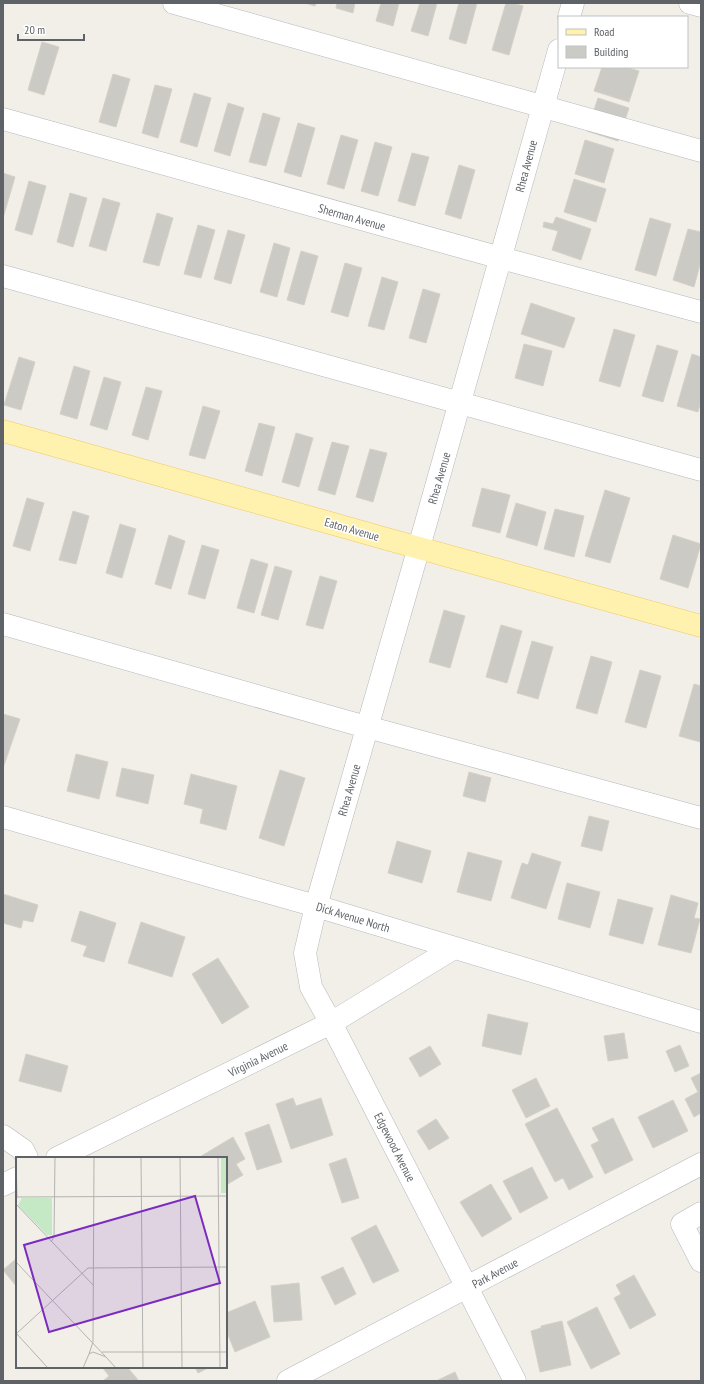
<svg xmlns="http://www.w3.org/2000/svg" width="704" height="1384" font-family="'PT Sans Narrow',sans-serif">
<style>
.building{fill:#cccac5;stroke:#d6d1c6}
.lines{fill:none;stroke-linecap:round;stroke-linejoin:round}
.minor-casing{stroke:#b5b8bc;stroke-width:23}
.major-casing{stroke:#f2c960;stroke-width:23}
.minor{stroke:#fff;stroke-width:22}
.major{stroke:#fff2af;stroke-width:22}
.labels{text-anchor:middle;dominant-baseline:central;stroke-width:3;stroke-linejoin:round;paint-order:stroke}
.street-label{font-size:12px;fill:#5f6368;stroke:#fff}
.inset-road{fill:none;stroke:#b3b3b1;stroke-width:1}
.view{fill:#7b2cbf;fill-opacity:0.15;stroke:#7b2cbf;stroke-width:2}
.inset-edge{fill:none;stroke:#5f6368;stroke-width:2}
</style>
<rect width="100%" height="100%" fill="#f1efe8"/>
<!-- building -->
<path class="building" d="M305,3H316L315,6Z
M337,3H355L353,13L336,8Z
M381,3H399L393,26L376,21Z
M420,3H437L428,36L411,31Z
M459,3H477L466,44L449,39Z
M506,3H512L523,6L509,55L492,50Z
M42,42L59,47L44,95L28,90Z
M602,67H626L639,71L629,102L594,91Z
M113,74L130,79L116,127L99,122Z
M155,85L172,89L158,138L142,133Z
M194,93L211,98L197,147L180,142Z
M598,98L629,108L618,141L587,131Z
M228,103L244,108L230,156L214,151Z
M263,113L280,118L266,166L249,162Z
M298,123L315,128L301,177L284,172Z
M341,135L358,140L344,189L327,184Z
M585,140L614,149L604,183L575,174Z
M375,142L392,147L378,196L361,191Z
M412,153L429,157L415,206L398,201Z
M459,165L475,170L461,219L445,214Z
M3,173L15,177L3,218Z
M574,179L606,189L596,222L564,212Z
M29,181L46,186L32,235L15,230Z
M70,193L87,198L73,247L57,242Z
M103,198L120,203L106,251L89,246Z
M157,213L173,218L159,266L143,262Z
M556,217L591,229L581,260L552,250L558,231L543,227L544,222L553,224Z
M650,218L671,224L656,276L635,270Z
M198,225L215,230L201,278L184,274Z
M688,229L701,232V261L694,287L673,280Z
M228,230L245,235L231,284L214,279Z
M274,243L290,248L277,297L260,292Z
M301,251L318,256L304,305L287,300Z
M345,263L362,268L348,317L331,312Z
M382,277L398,282L384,330L368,326Z
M423,289L440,294L426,343L409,338Z
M531,303L575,318L564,348L521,334Z
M614,329L635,335L620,387L599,381Z
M524,344L552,351L543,386L515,378Z
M657,345L678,351L663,402L642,396Z
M692,354L701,357V401L698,412L677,406Z
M19,357L35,362L21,410L4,405Z
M74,366L90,371L77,419L60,414Z
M104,377L121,382L107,430L90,425Z
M146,387L162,391L148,440L132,435Z
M203,406L220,411L205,459L189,455Z
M259,423L275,427L262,476L245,471Z
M296,433L313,438L299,487L282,482Z
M332,442L349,446L335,495L318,490Z
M370,449L387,453L373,502L356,497Z
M482,488L510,495L500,533L472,526Z
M605,490L630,498L610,563L585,556Z
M27,498L44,503L30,551L13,546Z
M516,503L546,512L537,546L506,537Z
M555,509L584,516L574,557L544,549Z
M73,511L89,516L76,564L59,560Z
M120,524L136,529L122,578L106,573Z
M169,535L185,541L171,589L155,584Z
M673,535L701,544L688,588L660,579Z
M202,545L219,550L205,599L188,594Z
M251,559L268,564L254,613L237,608Z
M275,566L292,571L278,620L261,615Z
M320,576L337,581L323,629L306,625Z
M444,610L465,616L450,668L429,662Z
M501,625L522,631L507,683L486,677Z
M532,641L553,647L538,699L517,693Z
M591,656L612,662L597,714L576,708Z
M640,670L661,676L646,728L625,722Z
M694,684L701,686V737L700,742L679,736Z
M3,714L20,719L3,768Z
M76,754L108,762L99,799L67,791Z
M122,768L154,775L148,804L116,796Z
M280,770L305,778L284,846L259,838Z
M469,772L491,778L485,802L463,796Z
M191,774L237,786L226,830L200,823L203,809L184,804Z
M589,816L609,821L602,851L581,846Z
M397,841L431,851L422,883L388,873Z
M468,852L502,861L491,901L457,892Z
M532,853L561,862L546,909L511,898L522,863L528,865Z
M567,883L600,892L590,928L558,919Z
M3,894L38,905L33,922L23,920L21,928L3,923Z
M671,895L698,903L694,918L700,919L691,953L658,945Z
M618,899L653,908L643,944L609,935Z
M80,911L116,923L104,962L83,956L87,946L71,941Z
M141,922L185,937L172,977L128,963Z
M218,958L249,1007L222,1024L192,974Z
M488,1014L528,1023L521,1055L482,1046Z
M624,1033L628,1058L608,1061L604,1036Z
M680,1045L689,1066L675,1072L666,1051Z
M430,1046L441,1064L420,1077L409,1058Z
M26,1054L68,1066L61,1092L19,1081Z
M701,1073V1113L694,1117L685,1099L698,1092L691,1078Z
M536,1078L550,1106L526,1118L512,1090Z
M293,1098L296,1106L321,1098L333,1135L291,1149L276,1104Z
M673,1100L688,1131L653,1148L638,1117Z
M557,1108L593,1177L569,1190L563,1178L555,1182L525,1124Z
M613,1118L633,1160L605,1174L591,1145L599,1141L592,1128Z
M436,1119L449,1138L429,1150L417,1131Z
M269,1124L282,1162L257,1170L245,1133Z
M233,1137L245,1159L236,1164L243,1175L226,1185V1158H198Z
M346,1158L359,1198L342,1203L329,1164Z
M532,1167L548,1198L520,1213L503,1181Z
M491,1184L512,1219L482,1237L460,1202Z
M376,1225L399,1271L373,1283L351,1238Z
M17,1258V1287L3,1270Z
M343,1267L356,1294L335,1305L321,1277Z
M634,1275L656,1315L630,1329L614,1298L621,1294L616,1285Z
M299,1283L302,1320L274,1322L271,1286Z
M255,1301L270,1337L235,1352L226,1330V1313Z
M597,1307L620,1354L591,1369L567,1322Z
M562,1321L571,1365L540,1372L531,1331L541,1328V1326Z
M102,1367H127L139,1381H103L109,1376Z
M195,1367H210L198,1373Z
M455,1372L459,1381H436Z"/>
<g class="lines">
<!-- minor casing -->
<g class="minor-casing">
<path id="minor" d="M174,3L701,151
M690,3L701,6
M569,17L573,3
M3,119L501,258L701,312
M3,276L701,470
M3,624L345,721L701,818
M3,817L316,906L701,1022
M3,1136L23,1150L27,1158
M57,1158L331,1023L454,948
M3,1185L17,1178
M701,1213L682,1224L701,1261
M288,1381L701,1164
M515,1381L331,1023L311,987L305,953L316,906L425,526L559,50"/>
</g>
<!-- major casing -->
<g class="major-casing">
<path id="major" d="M3,431L394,541L701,626"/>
</g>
<!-- minor -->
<use href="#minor" class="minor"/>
<!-- major -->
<use href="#major" class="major"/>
</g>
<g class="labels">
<!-- street labels -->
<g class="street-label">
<text transform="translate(526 166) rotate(-75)">Rhea Avenue</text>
<text transform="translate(352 217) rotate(16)">Sherman Avenue</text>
<text transform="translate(439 478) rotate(-74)">Rhea Avenue</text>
<text transform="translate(352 529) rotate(16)">Eaton Avenue</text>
<text transform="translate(349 790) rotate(-74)">Rhea Avenue</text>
<text transform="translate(353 917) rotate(17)">Dick Avenue North</text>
<text transform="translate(258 1059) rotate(-26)">Virginia Avenue</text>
<text transform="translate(395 1147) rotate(63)">Edgewood Avenue</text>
<text transform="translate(495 1273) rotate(-28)">Park Avenue</text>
</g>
</g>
<!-- overview -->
<g transform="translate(16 1157)">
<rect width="211" height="211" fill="#f1efe8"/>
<path d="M205,0H211V36H205ZM6,41H36V78H31L2,48Z" fill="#c5e8c5"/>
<path class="inset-road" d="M0,0L1,40M125,0L127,211M164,0L166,211M202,0L204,211M0,40L211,39M0,47L78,129M35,85L38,80L39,0M0,105L89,199M0,176L32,211M0,177L72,111L211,110M86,195H211M73,197L77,185L78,0M67,211L73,197L77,195L90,200L100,211"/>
<path class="view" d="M179,39L204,126L33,175L8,88Z"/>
<rect width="211" height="211" class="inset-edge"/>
</g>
<!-- border -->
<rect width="704" height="1384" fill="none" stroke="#5f6368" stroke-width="8"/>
<!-- legend -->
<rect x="558" y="16" width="130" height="52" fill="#ffffff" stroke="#bfc1c3"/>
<rect x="566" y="29" width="20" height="6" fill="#fff2af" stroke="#bfc1c3"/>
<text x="594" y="36" font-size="12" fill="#5f6368">Road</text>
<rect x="566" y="46" width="20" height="12" fill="#cccac5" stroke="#bfc1c3"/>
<text x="594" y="56" font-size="12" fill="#5f6368">Building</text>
<!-- scale -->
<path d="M18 34v6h66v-6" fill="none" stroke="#5f6368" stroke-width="2"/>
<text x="24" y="34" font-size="12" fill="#5f6368" stroke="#ffffff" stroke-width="3" paint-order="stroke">20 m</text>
</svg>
